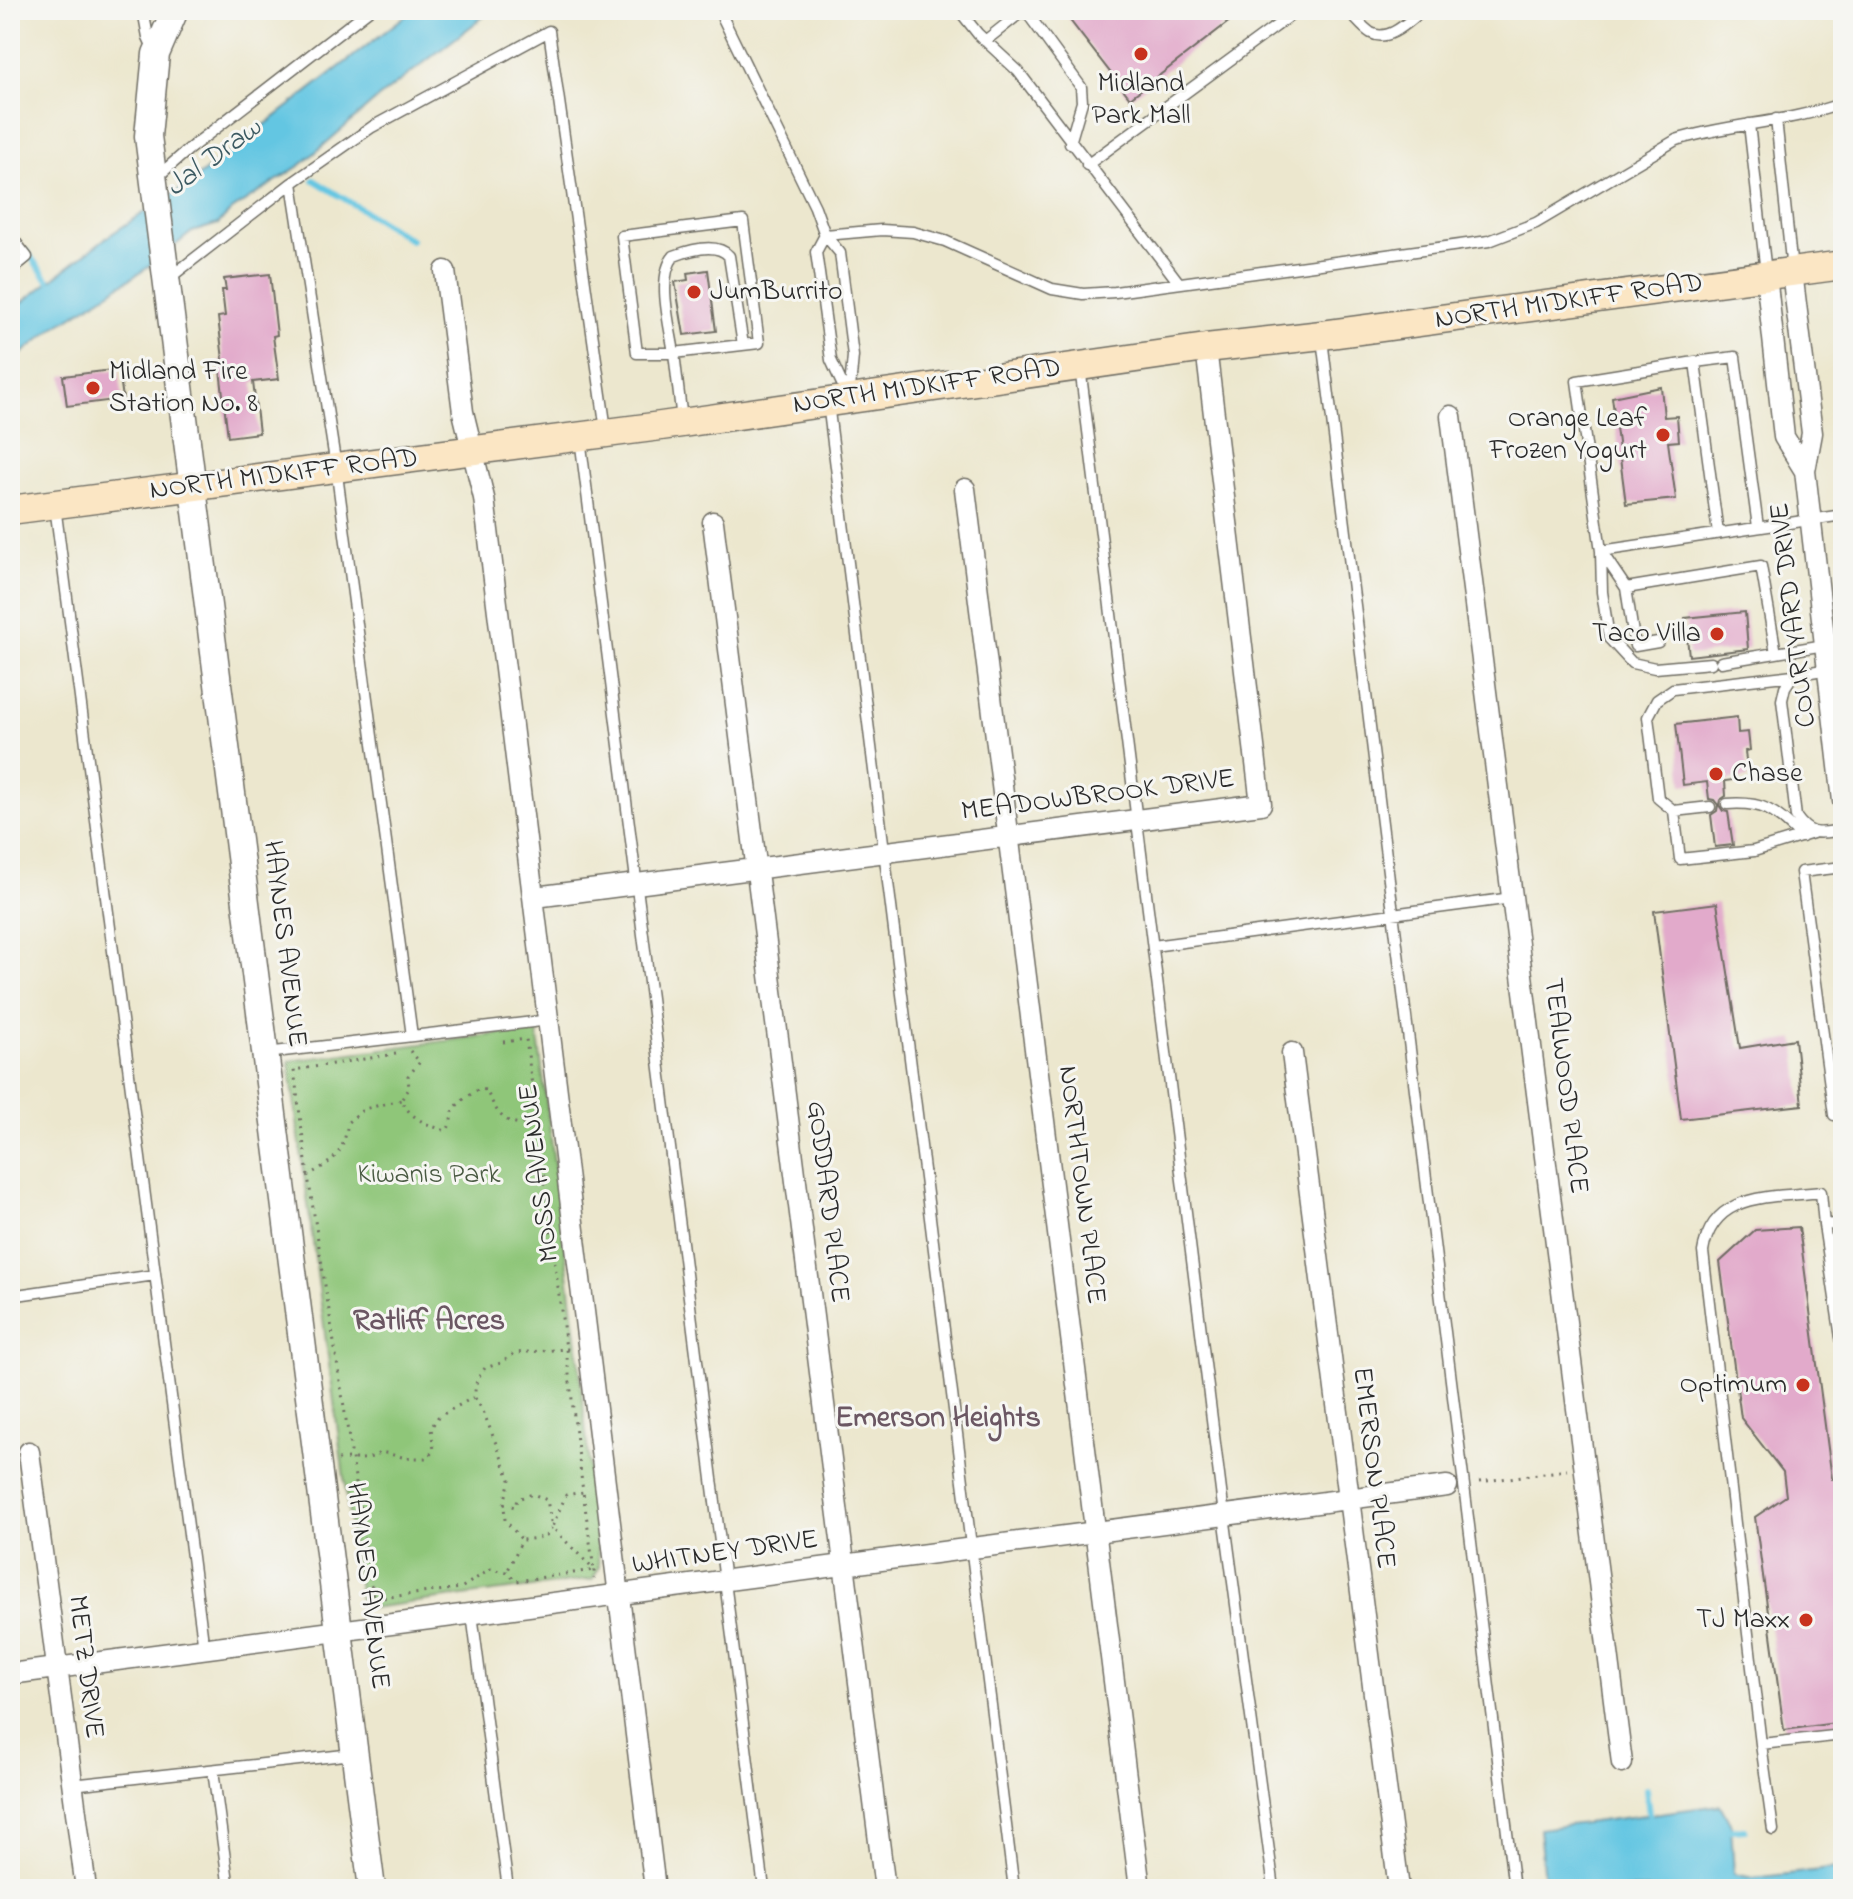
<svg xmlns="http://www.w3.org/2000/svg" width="1853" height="1899" font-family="'Indie Flower',sans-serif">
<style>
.green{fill:#8fc679;stroke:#5d7852;stroke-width:2}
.water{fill:#64c6e2;stroke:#487886;stroke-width:2}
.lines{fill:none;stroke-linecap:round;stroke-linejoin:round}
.stream{stroke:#64c6e2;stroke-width:6}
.building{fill:#e2aacb}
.service-casing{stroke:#6f6d64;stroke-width:13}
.minor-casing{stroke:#6f6d64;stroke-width:23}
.tertiary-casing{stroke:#6f6d64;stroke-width:29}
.secondary-casing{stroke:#6f6d64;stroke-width:31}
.path{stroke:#6f6d64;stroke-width:3;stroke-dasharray:2 6;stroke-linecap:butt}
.service{stroke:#fff;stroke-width:10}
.minor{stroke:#fff;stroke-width:20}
.tertiary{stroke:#fff;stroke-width:26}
.secondary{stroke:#fbe6c4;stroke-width:28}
.poi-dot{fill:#c8321e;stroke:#f6f6f2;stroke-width:3}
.labels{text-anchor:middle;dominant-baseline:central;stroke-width:6;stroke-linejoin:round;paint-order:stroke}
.poi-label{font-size:28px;fill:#2b2b2b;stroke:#f6f6f2;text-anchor:end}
.street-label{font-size:28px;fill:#2b2b2b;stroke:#f6f6f2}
.park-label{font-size:28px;fill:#495a42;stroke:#f6f6f2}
.water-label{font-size:30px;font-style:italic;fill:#3c5a62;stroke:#f6f6f2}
.neighbourhood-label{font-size:30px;font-weight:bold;fill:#6b5763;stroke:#f6f6f2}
</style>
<rect width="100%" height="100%" fill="#f6f6f2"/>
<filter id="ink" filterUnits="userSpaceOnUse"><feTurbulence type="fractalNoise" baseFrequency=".0125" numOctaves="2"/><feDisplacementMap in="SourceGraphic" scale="16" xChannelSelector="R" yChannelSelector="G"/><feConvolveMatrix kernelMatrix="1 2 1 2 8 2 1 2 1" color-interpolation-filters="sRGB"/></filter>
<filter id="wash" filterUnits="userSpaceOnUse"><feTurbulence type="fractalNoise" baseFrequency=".006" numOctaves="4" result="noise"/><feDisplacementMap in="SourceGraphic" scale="32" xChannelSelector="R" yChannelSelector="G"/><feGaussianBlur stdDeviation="1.8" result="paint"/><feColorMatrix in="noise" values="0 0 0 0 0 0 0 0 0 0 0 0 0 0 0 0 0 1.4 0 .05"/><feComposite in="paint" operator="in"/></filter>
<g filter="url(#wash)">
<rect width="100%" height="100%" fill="#ece7ce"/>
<!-- green -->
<path class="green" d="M537,1029L578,1352L599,1567L593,1579L371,1608L365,1605L360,1599L289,1061Z"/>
<!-- water -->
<path class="water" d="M413,10H492L377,99L302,164L232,210L218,224L192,232L147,268L54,328L10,363V312L107,237L191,182Z
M1720,1805L1731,1825L1734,1874L1753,1878L1837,1868L1843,1872V1889H1545L1539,1829Z"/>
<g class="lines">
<!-- stream -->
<path class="stream" d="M314,180L411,240
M27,252L48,280
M1646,1789L1649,1814
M1731,1830L1745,1829"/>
</g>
<g id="blocks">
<!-- building -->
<path class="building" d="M1062,10H1244L1130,98Z
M708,270L716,331L684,335L675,282L688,280L687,273Z
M270,274L277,335L273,336L279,379L253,382L259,433L228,437L219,361L223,360L218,317L225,316L222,290H226L224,279Z
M119,369L123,399L67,406L63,376Z
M1661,387L1664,417L1677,416L1679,441L1668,442L1676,499L1626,504L1612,397Z
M1745,612L1748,649L1689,656L1685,618Z
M1737,717L1738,733L1748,732L1750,750L1745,751L1748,778L1725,781L1726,796L1720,800L1719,805L1723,811L1728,812L1733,845L1715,847L1711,815L1717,811L1718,805L1714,800L1709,799L1707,782L1683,785L1676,724Z
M1717,903L1740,1048L1795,1039L1802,1105L1681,1119L1654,911Z
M1799,1227L1832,1479L1843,1478V1722L1784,1730L1755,1517L1786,1496L1783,1472L1741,1418L1720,1262L1755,1230Z"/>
</g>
</g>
<g filter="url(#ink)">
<use href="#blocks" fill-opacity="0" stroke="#6f6d64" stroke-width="2"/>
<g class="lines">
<!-- service casing -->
<g class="service-casing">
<path id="service" d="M143,10L148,37L154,50
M719,10L815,207L825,235L882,230L913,232L945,241L1052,289L1083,294L1115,292L1489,241L1536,223L1676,140C1731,123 1789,123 1843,103
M959,10L978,34L1018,71L1179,283
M1025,10L1081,87L1082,102L1070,143
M1346,10C1355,16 1361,27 1371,33C1389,43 1410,20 1423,10
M985,41L1024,10
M1776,119L1792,270
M1749,124L1766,273
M1087,165L1298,10
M157,177L189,149L369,10
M292,183L372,127L549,31L606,430
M10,235L27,257L10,271
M825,235L840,253L853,356L849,399L831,360L816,252Z
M168,279L292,183L336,467L412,1036
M1322,339L1514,1889
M1695,362L1577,381L1601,551L1602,592L1609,638L1632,663L1655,668L1711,663
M1080,367L1224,1515L1274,1889
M828,403L1014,1889
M682,420L674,353L759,343L743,221L622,236L637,353H674C670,326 656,277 674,256C690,250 717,242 729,256L743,345
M580,438L764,1889
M55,506L204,1649
M1718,533L1695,362L1735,357L1758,527
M1626,588L1635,646L1658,642
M1776,653L1761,566L1626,588L1601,551L1843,515
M1721,662L1843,642
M1829,669L1793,675L1785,687L1782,700L1796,817C1811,838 1820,833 1843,830
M1793,675L1673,689L1657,700L1648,717L1658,798L1674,811L1680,859L1754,851L1813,833
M1727,804C1766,801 1775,812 1802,837
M1674,811L1710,807
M1843,867L1801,872L1834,1115L1843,1114
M1153,946L1512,898
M266,1053L550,1020
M1843,1223L1824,1225L1843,1351
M10,1296L155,1275
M472,1614L508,1889
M1761,1744L1703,1252C1712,1191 1771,1198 1821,1192L1824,1225
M213,1770L229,1889
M72,1785L353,1754
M1773,1830L1761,1744L1843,1735"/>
</g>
<!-- minor casing -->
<g class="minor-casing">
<path id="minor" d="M445,271L463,412L484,498L655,1889
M1792,272L1812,433L1805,471L1843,801
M1766,275L1784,437L1805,471
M1451,416L1622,1763
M965,489L1140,1889
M713,522L885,1889
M535,897L1261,804L1206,348
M1292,1053L1399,1889
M29,1452L86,1889
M10,1674L1447,1486"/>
</g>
<!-- tertiary casing -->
<g class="tertiary-casing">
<path id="tertiary" d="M175,10L156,54L148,136L372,1889"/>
</g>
<!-- secondary casing -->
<g class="secondary-casing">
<path id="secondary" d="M10,510L661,426L1206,348L1322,335L1843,265"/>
</g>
<!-- path -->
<path class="path" d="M503,1042L526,1039L566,1349H571
M410,1051L420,1062L408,1076L409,1089L401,1100C410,1118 427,1125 446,1131C452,1124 450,1120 453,1112C458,1101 470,1095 479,1089L486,1090C500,1118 503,1125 535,1124
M396,1054L294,1070L308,1176L374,1599L461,1588L491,1569L507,1572L516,1581L594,1570L583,1492
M307,1176C335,1160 343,1155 348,1122L364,1109L401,1100
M475,1398L483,1411L510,1479L504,1504L505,1520L522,1540
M338,1460C357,1457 365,1463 381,1452L406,1458H427L434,1450L431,1428L438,1417L474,1397L477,1379L485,1368L501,1363L515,1353L566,1349L583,1492L566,1495L552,1527L594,1570V1579
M1479,1482L1567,1470
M504,1504L515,1507L517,1499L533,1494L547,1500L552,1527L545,1537L522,1540L507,1572"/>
<!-- service -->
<use href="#service" class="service"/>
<!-- minor -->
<use href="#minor" class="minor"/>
<!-- tertiary -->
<use href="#tertiary" class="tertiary"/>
<!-- secondary -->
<use href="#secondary" class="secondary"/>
</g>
</g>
<!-- markers -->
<g class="poi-dot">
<circle cx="1141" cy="54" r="8"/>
<circle cx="694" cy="292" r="8"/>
<circle cx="93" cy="388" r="8"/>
<circle cx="1663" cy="435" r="8"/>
<circle cx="1717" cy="634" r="8"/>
<circle cx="1716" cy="774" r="8"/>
<circle cx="1803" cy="1385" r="8"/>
<circle cx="1806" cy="1620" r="8"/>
</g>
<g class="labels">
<!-- poi labels -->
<g class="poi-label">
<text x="1141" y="84" text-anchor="middle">Midland<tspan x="1141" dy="32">Park Mall</tspan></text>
<text x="710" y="292" text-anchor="start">JumBurrito</text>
<text x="109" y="372" text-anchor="start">Midland Fire<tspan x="109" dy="32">Station No. 8</tspan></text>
<text x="1647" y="419">Orange Leaf<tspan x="1647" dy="32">Frozen Yogurt</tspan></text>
<text x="1701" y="634">Taco Villa</text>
<text x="1732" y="774" text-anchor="start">Chase</text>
<text x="1787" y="1385">Optimum</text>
<text x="1790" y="1620">TJ Maxx</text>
</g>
<!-- street labels -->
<g class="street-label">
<text transform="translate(1569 302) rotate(-8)">NORTH MIDKIFF ROAD</text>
<text transform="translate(927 387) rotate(-8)">NORTH MIDKIFF ROAD</text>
<text transform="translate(284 475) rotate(-7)">NORTH MIDKIFF ROAD</text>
<text transform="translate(1794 615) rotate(-97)">COURTYARD DRIVE</text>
<text transform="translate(1098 796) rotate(-7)">MEADOWBROOK DRIVE</text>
<text transform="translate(284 944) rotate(83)">HAYNES AVENUE</text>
<text transform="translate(1565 1086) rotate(83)">TEALWOOD PLACE</text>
<text transform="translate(540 1173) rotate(-97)">MOSS AVENUE</text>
<text transform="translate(1081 1185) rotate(83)">NORTHTOWN PLACE</text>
<text transform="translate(827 1202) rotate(83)">GODDARD PLACE</text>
<text transform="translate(1373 1468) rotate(83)">EMERSON PLACE</text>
<text transform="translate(725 1553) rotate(-8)">WHITNEY DRIVE</text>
<text transform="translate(367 1586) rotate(83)">HAYNES AVENUE</text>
<text transform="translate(85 1667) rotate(83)">METZ DRIVE</text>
</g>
<!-- park labels -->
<g class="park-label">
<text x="429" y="1175">Kiwanis Park</text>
</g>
<!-- water labels -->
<g class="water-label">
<text transform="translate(214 158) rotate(-37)">Jal Draw</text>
</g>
<!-- neighbourhood labels -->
<g class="neighbourhood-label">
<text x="429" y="1322">Ratliff Acres</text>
<text x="938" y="1419">Emerson Heights</text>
</g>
</g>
<!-- margin -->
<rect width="1853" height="1899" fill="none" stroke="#f6f6f2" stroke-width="40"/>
</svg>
